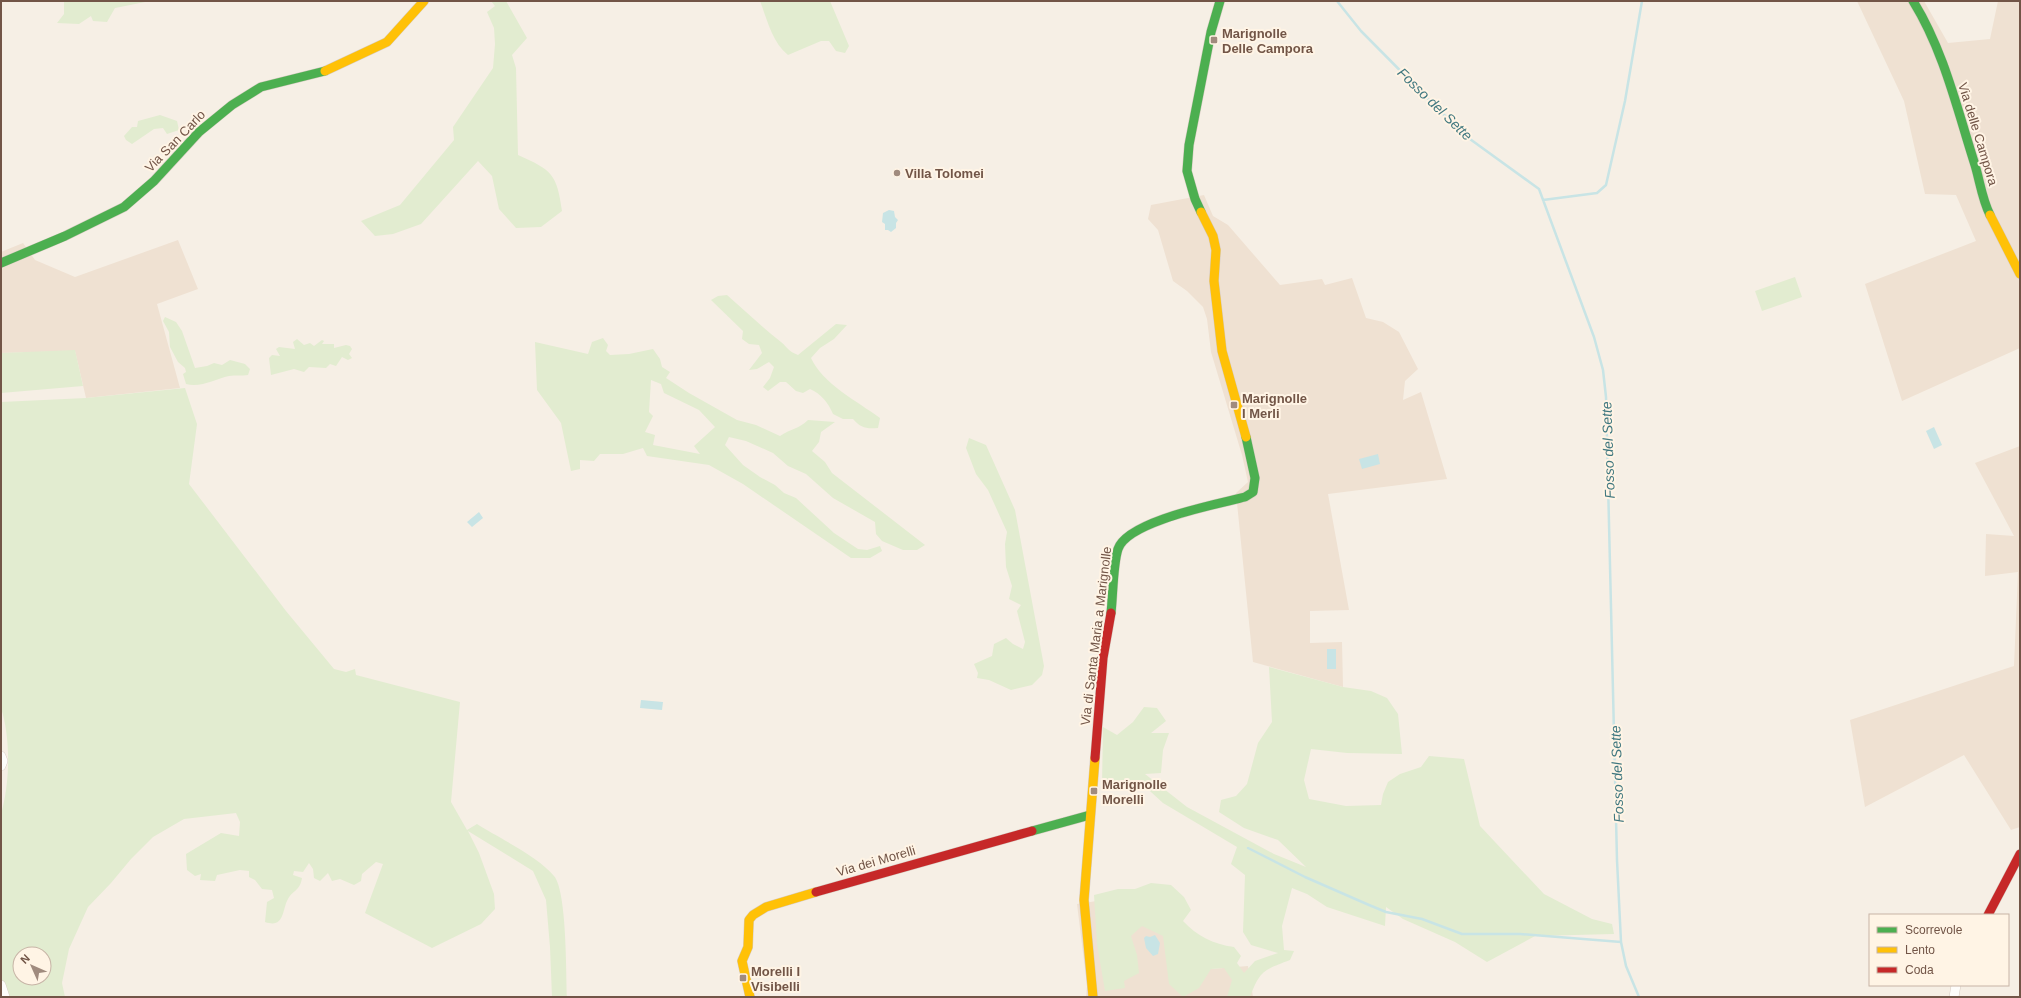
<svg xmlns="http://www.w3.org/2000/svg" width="2021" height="998" font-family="Helvetica,sans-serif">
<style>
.residential{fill:#efe1d2}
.green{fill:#e2ecd0;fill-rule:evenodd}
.water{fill:#c8e4e5}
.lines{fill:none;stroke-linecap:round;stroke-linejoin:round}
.stream{stroke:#c8e4e5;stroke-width:2.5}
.street-casing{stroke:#d7ccc4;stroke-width:10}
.fast-casing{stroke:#d6cbc2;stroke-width:10}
.slow-casing{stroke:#d6cbc2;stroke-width:10}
.jam-casing{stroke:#d6cbc2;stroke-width:10}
.street{stroke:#fefdfb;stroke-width:9}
.fast{stroke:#4caf50;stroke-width:9}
.slow{stroke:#ffc107;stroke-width:9}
.jam{stroke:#c62828;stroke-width:9}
.poi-dot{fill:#a08b7e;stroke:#fff4e5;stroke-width:1.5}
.labels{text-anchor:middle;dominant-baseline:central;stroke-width:4;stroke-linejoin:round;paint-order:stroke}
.poi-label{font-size:13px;font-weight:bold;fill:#725547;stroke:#fff4e5;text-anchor:start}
.street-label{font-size:13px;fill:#725547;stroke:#fff4e5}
.water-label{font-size:14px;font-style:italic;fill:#3f777f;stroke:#fff4e5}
</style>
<rect width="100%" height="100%" fill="#f6efe5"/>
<!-- residential -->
<path class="residential" d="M1857,1H1924L1948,43L1990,39L1998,1H2020V348L1902,401L1865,284L1976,241L1956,195L1925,194L1904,101Z
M1204,195L1213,216L1228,225L1280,285L1322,279L1325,285L1352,278L1366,318L1383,322L1399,332L1418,369L1405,381L1403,400L1421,392L1447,479L1328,494L1349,610L1310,611V643L1342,642L1343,687L1253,662L1236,493L1248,482L1242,455L1211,352L1207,319L1203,307L1187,291L1173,281L1158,230L1148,219L1151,205Z
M178,240L198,289L157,304L180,388L86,398L75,351L1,353V252L23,243L35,260L75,277Z
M2020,446V827L2011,830L1964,755L1865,807L1850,720L2014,666L2018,572L1985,576L1986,534L2014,536L1975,463Z
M1170,890L1186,971L1248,966L1253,997H1086L1087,985L1077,904Z"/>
<!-- green -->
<path class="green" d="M64,1H150L115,8L107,22L93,21L91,16L79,24L57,23L64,14Z
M491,1H506L527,38L512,55L516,68L518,155C552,170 557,174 562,211L541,227L516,228L499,209L492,176L478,161L421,224L393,234L375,236L361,221L400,205L454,140L453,127L493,68L495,44L494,28L487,12L495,6Z
M760,1H830L849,46L845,53L836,51L829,41H821L788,55C772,42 767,19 760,1Z
M160,115L177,121L179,130L167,134L163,128L154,129L132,144L126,140L124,136L132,127H137L138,121Z
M1795,277L1802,297L1762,311L1755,291Z
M727,295C745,311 762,327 781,342C788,348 788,351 798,355L836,324L847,325L834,339L820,348L811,358C823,384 857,401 880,418L878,428C866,429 861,428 853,419H843L833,414C828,402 821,394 810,389L803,393L796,391L786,382H780L768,391L763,387L770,378L774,367L769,362L757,369L749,370L762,353L759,345L749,344L742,339L743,331L711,300L718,296Z
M165,317L176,322L182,331L195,368L207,366L214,363L222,365L230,360L245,364L250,369L248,375C242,376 236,375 229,376C215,379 201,388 186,384L183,374L186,372L185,368L178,362L170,347L169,332L163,321Z
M603,338L608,345L606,351L610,355L629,354L653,349L660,359L662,367L670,372L666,378L689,393L737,420L756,425L780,436C790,429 799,429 808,420L835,422L821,432L819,442L812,451L825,462L832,473L925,545L917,550H903L882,541L876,534L875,522L833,498L806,474L788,466L773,453L746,441L729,437L725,445L743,465L760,477L775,485L784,493L796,498L834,533L858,549L867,550L880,546L882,551L870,558H851L743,484L709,465L647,456L643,448L623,454H600L594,461L580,460V469L571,471L561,423L537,390L535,342L588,354L592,342ZM651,380L661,384L664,393L699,410L715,427L694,446L700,454L653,445L655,435L645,432L653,416L649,412Z
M297,339L304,345L310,343L314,346L322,340L324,341L322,344H334V348L346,345L350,346L352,349L349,354L352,358L348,360L342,357L336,366L330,364L326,368L309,367L304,372L294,369L271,375L269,358L272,355L280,356L276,349L279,347L295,349L293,342Z
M75,350L83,386L1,393V353Z
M185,388L197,424L189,484L286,611L334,669L346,672L355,669L356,675L460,702L451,802L467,830L477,824C499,838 539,857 554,876C567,891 566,973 567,997H552L550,947L546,900L533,871L468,831L479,853L494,894L495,909L481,924L432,948L365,913L383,864L376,862L362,874L361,881L354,885L340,879L332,881L328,873L320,881L314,878L313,869L309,863L303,872L294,871L293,875L302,878C300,891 293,890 288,899C282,909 285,929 265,922L267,902L274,898L272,890L262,889L255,880L249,877V871L240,870L217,875L215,881L200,880L201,874L195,876L187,870L186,854L221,833L239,836L240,822L236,813L184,819L153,837L131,859L111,883L88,907L69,949L62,983L65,997H5L1,986V814C10,783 11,739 1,708V402L86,398ZM20,954H44V978H20Z
M969,438L986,445L1015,510L1044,666L1042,675L1032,685L1011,690L989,680L977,678L978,673L974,664L992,656L994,644L1006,638L1013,644L1023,649L1025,642L1017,611L1021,605L1009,599L1012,586L1006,567L1005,544L1007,532L988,490L976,474L966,448Z
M1269,667L1343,687L1371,691L1387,698L1398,714L1402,754L1347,753L1311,749L1304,780L1309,799L1346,806L1381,805L1383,794L1388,782L1400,774L1421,767L1429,756L1464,759L1480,826L1544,894L1592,919L1612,924L1614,934L1535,936L1487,962L1455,942L1403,919L1386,907L1385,926L1327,907L1307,894L1292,888L1282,926L1284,950L1294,951L1290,960C1264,970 1260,970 1250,997H1227L1232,980L1224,968L1211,969L1199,988L1183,997L1169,984L1163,936L1142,926L1131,936L1137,955L1139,973L1124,981L1125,988L1105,991L1097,944L1094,895L1118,889H1135L1151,883L1171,885L1184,897L1191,910L1183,921C1197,936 1213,944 1234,947L1241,956L1237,963L1244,973L1255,961L1278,953L1251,945L1243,932L1245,875L1231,864L1237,847L1163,803L1139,781L1102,784L1103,727L1117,735L1133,722L1144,707L1157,708L1166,721L1151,733H1169L1163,750L1161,773L1145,774L1187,807L1274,854L1306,867L1278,840L1244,828L1219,812L1221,800L1236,796L1247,784L1258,743L1272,722Z"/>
<!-- water -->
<path class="water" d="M889,210L894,211L895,217L898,220L896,223V228L891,232L888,230H885V224L882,222L883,213Z
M1934,427L1942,445L1934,449L1926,431Z
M1378,454L1380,464L1362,469L1359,459Z
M479,512L483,518L472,527L467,522Z
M1327,649H1336V669H1327Z
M641,700L663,702L662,710L640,708Z
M1155,935L1160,943L1158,954L1153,956L1146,948L1144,938L1146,936L1150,937Z"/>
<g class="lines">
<!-- stream -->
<path class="stream" d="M1337,1L1361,31L1463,134L1539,189L1594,337L1603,370L1606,397L1617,860L1621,942L1626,966L1639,997
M1543,200L1597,193L1606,185L1625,101L1642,1
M1248,848L1305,877L1369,905L1386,912L1422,919L1462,934H1520L1621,942"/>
<!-- street casing -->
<g class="street-casing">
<path id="street" d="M1,756L3,761L1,766
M1,985L5,997
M1954,997L1956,985"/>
</g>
<!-- fast casing -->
<g class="fast-casing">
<path id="fast" d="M1913,1C1944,51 1957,109 1975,165C1980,182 1982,199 1990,215
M1201,212L1195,199L1187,171L1189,145L1211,32L1220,1
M1,263L65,236L124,207L154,181L199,132L232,105L261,87L325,71
M1111,613C1113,595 1113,564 1118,549C1127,521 1218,504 1245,497L1253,492L1255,478L1246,437
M1032,831L1090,815"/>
</g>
<!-- slow casing -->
<g class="slow-casing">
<path id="slow" d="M325,71L387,42L424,1
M1201,212L1213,236L1216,250L1214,281L1222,351L1246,437
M1990,215L2020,274
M750,997L742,961L748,947L749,920L753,915L766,907L816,892
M1093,997L1084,900L1095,758"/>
</g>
<!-- jam casing -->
<g class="jam-casing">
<path id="jam" d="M1095,758L1103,658L1111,613
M816,892L1032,831
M1988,915L2020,854"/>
</g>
<!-- street -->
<use href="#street" class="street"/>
<!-- fast -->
<use href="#fast" class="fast"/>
<!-- slow -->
<use href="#slow" class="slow"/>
<!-- jam -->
<use href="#jam" class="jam"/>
</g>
<!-- markers -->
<g class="poi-dot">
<rect x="1210" y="36" width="8" height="8" rx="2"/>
<circle cx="897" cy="173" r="4"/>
<rect x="1230" y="401" width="8" height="8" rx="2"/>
<rect x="1090" y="787" width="8" height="8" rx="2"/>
<rect x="739" y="974" width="8" height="8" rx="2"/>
</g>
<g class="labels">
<!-- poi labels -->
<g class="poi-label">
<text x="1222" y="33">Marignolle<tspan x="1222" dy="15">Delle Campora</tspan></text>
<text x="905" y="173">Villa Tolomei</text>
<text x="1242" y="398">Marignolle<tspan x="1242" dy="15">I Merli</tspan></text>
<text x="1102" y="784">Marignolle<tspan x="1102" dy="15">Morelli</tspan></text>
<text x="751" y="971">Morelli I<tspan x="751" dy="15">Visibelli</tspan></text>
</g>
<!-- street labels -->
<g class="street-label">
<text transform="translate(1978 134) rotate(73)">Via delle Campora</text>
<text transform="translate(175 141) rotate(-46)">Via San Carlo</text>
<text transform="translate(1096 636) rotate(-83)">Via di Santa Maria a Marignolle</text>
<text transform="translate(876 861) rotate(-16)">Via dei Morelli</text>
</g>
<!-- water labels -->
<g class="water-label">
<text transform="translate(1435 104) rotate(44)">Fosso del Sette</text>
<text transform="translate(1608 450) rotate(-92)">Fosso del Sette</text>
<text transform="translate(1617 774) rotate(-92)">Fosso del Sette</text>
</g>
</g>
<!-- border -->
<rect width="2021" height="998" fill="none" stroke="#725547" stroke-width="4"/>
<!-- legend -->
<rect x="1869" y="914" width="140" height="72" fill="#fff4e5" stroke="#c7b4a6"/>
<rect x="1877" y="927" width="20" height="6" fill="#4caf50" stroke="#c7b4a6"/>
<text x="1905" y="934" font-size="12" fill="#725547">Scorrevole</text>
<rect x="1877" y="947" width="20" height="6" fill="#ffc107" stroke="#c7b4a6"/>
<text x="1905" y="954" font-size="12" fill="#725547">Lento</text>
<rect x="1877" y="967" width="20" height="6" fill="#c62828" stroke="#c7b4a6"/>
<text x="1905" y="974" font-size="12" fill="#725547">Coda</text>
<!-- north arrow -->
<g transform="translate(32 966) rotate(315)"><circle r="19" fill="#fff4e5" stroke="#c7b4a6"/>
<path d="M0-3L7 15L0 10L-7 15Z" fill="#a08b7e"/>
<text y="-6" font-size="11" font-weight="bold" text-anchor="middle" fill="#725547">N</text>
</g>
</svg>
